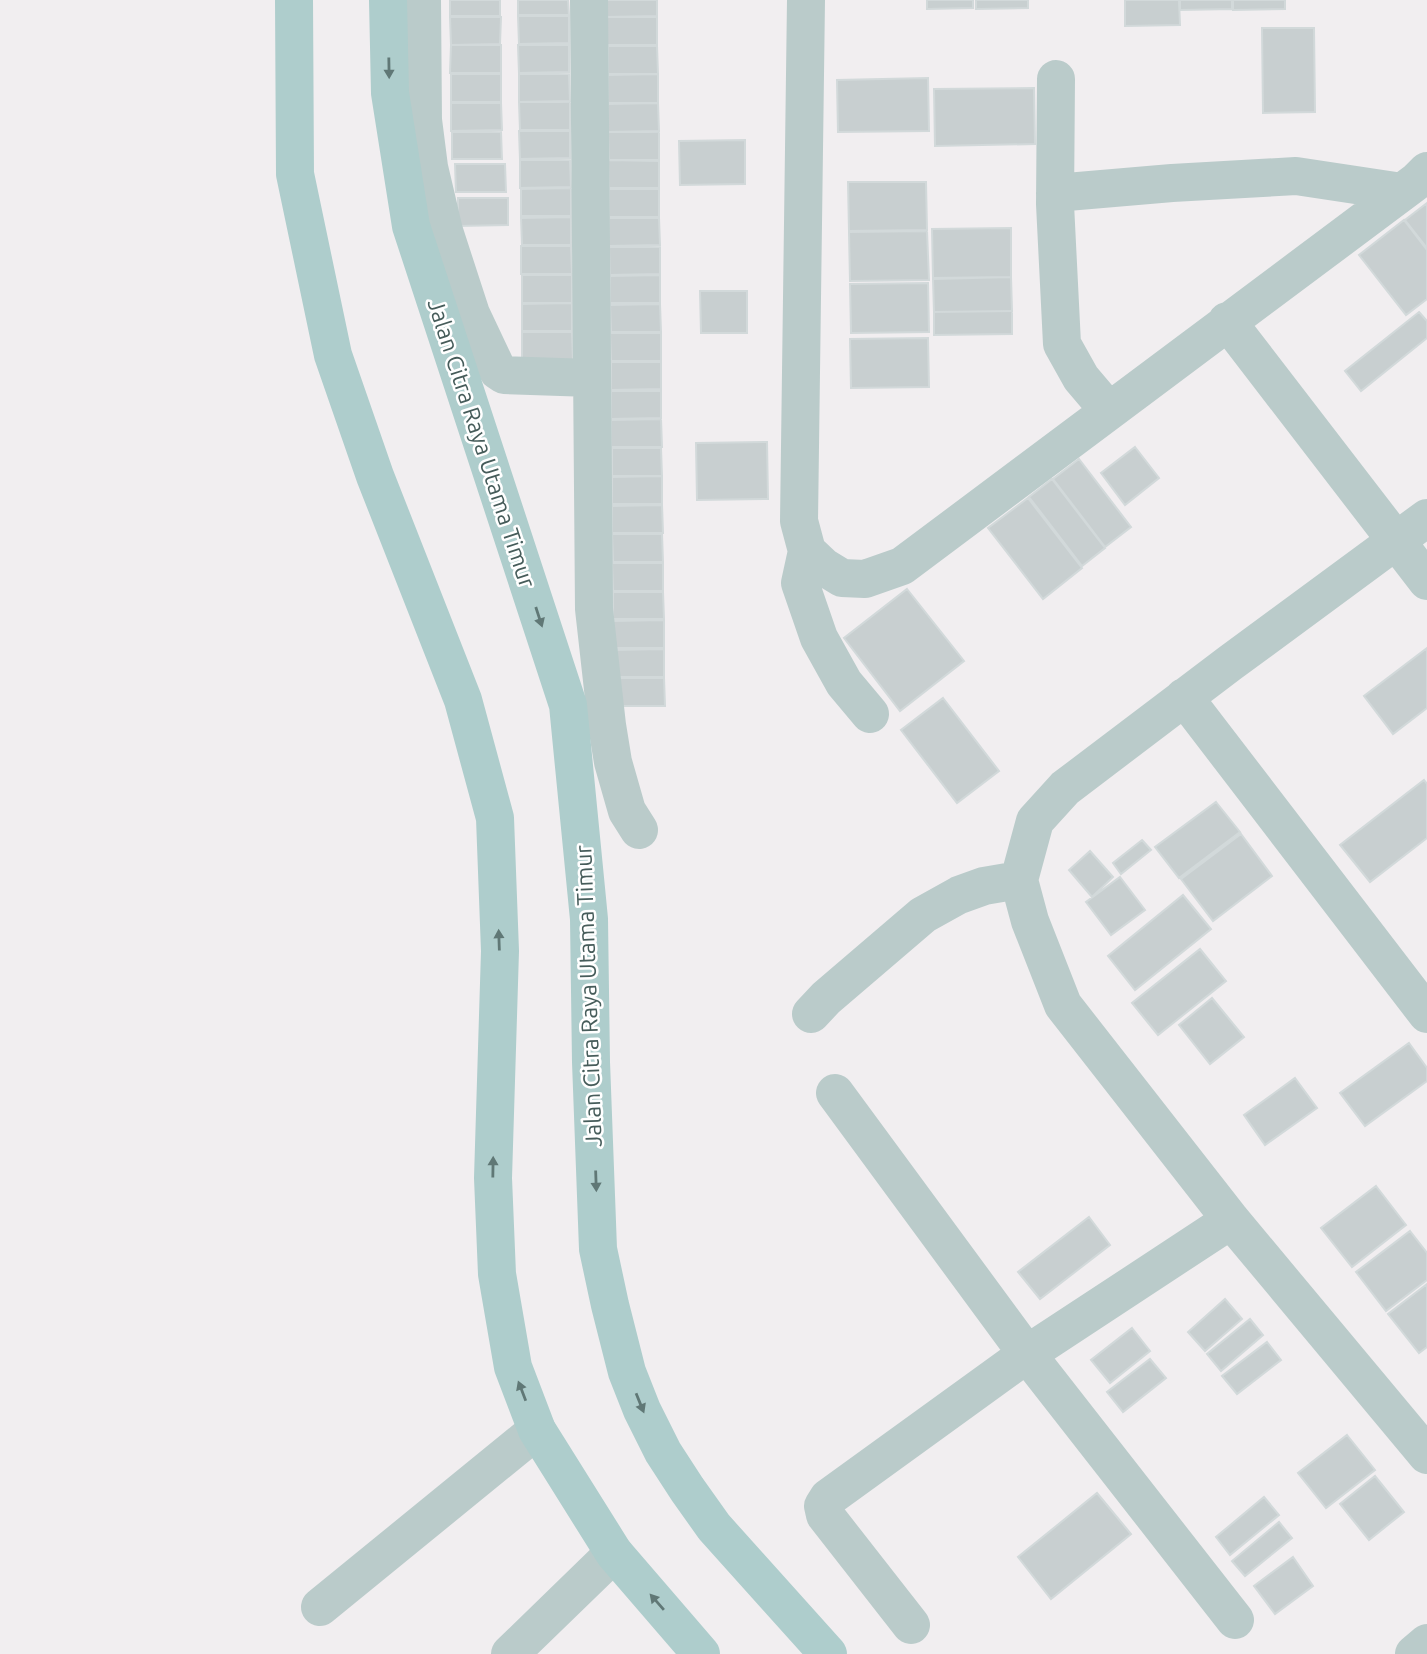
<svg xmlns="http://www.w3.org/2000/svg" width="1427" height="1654" font-family="Ubuntu,sans-serif">
<style>
.building{fill:#c8cfd0;stroke:#d2d9da;stroke-width:2}
.lines{fill:none;stroke-linecap:round;stroke-linejoin:round}
.minor{stroke:#bacbca;stroke-width:38}
.major{stroke:#aecdcc;stroke-width:38}
.oneway{fill:#607876}
.labels{text-anchor:middle;dominant-baseline:central;stroke-width:5;stroke-linejoin:round;paint-order:stroke}
.street-label{font-size:23px;fill:#465c5a;stroke:#fff}
</style>
<rect width="100%" height="100%" fill="#f1eef0"/>
<!-- building -->
<path class="building" d="M450,0H500V16H450Z
M518,0H568L569,15H518Z
M607,0H657V16L607,17Z
M927,0H973V8L927,9Z
M976,0H1028V8L976,9Z
M1125,0H1179L1180,25L1125,26Z
M1180,0H1232V9L1180,10Z
M1233,0H1285V9L1233,10Z
M518,16H569V43L519,44Z
M450,17H501L500,44L451,45Z
M607,17H657V45H607Z
M1262,28H1314L1315,112L1263,113Z
M451,45H501V73H450Z
M518,45H569V72L519,73Z
M608,46H657L658,74H608Z
M451,74H501V102H451Z
M519,74H569L570,101L519,102Z
M658,74V103H608V75Z
M928,78L929,131L838,132L837,80Z
M1034,88L1035,144L935,146L934,89Z
M519,102H570V130H520Z
M451,103H501L502,130L451,131Z
M658,103L659,131L608,132V104Z
M519,131H570V158L520,159Z
M452,132H501L502,159H452Z
M608,132H659V160H609Z
M745,140V184L680,185L679,141Z
M520,160H570L571,187L520,188Z
M608,160L659,161V188H609Z
M455,164H505L506,192H456Z
M848,182H926L927,230L849,231Z
M571,188V216H521V189Z
M609,189H659V217H609Z
M458,198H508V225L458,226Z
M1427,203V248L1405,220Z
M571,217V245H522L521,218Z
M609,218H659L660,245L609,246Z
M1404,220L1427,250V299L1406,315L1359,255Z
M1011,228V277L933,278L932,229Z
M927,231L929,280L850,281L849,232Z
M521,246H571L572,274H521Z
M609,247H660V274L610,275Z
M522,275H572V303H522Z
M660,275V303H610V276Z
M1011,277L1012,311L934,312L933,279Z
M928,283L929,332L851,333L850,284Z
M700,291H747V333H701Z
M572,303V331H522V304Z
M660,304L661,332H611L610,305Z
M1012,311V334L934,335V312Z
M1419,312L1427,321V338L1361,391L1345,371Z
M522,332H572L573,360H522Z
M610,333H661V361H611Z
M928,338L929,387L851,388L850,339Z
M611,362H661V389L611,390Z
M611,391H661V418L611,419Z
M661,419L662,447H611V420Z
M767,442L768,499L697,500L696,443Z
M1135,447L1159,478L1125,505L1101,473Z
M612,448H661L662,476H612Z
M1079,459L1131,527L1105,547L1053,479Z
M662,476V504H612V477Z
M1052,479L1105,548L1082,566L1029,497Z
M1028,498L1082,568L1043,599L988,528Z
M662,505L663,533H612V506Z
M612,534H662L663,562H613Z
M612,563H663V591H613Z
M907,589L964,661L900,711L844,638Z
M613,592H663L664,619H613Z
M664,620V648H614L613,621Z
M1427,648V708L1393,734L1364,696Z
M664,649V677H614L613,650Z
M614,678H664L665,706H614Z
M943,698L999,771L957,803L901,730Z
M1424,780L1427,784V838L1370,882L1340,845Z
M1216,802L1240,832L1179,878L1155,847Z
M1241,834L1272,876L1213,921L1181,879Z
M1142,840L1151,850L1121,874L1113,863Z
M1090,851L1113,877L1092,897L1069,870Z
M1120,877L1145,910L1111,935L1086,902Z
M1183,895L1211,929L1135,990L1108,956Z
M1200,949L1226,981L1158,1035L1132,1003Z
M1212,998L1244,1037L1210,1064L1179,1025Z
M1409,1043L1427,1068V1081L1365,1126L1340,1093Z
M1295,1078L1317,1108L1265,1145L1244,1115Z
M1376,1186L1406,1225L1352,1267L1321,1228Z
M1089,1217L1110,1245L1040,1299L1018,1272Z
M1410,1231L1427,1253V1280L1386,1311L1356,1272Z
M1427,1284V1347L1419,1353L1388,1314Z
M1225,1299L1242,1319L1205,1351L1188,1332Z
M1250,1319L1263,1335L1221,1371L1207,1354Z
M1132,1328L1150,1351L1110,1383L1091,1360Z
M1267,1342L1281,1360L1237,1394L1222,1376Z
M1150,1359L1166,1378L1123,1412L1107,1392Z
M1347,1435L1375,1470L1326,1508L1298,1473Z
M1375,1476L1404,1512L1369,1540L1340,1504Z
M1097,1493L1131,1534L1051,1599L1018,1557Z
M1264,1497L1279,1515L1230,1555L1216,1537Z
M1279,1522L1292,1538L1245,1576L1232,1561Z
M1293,1557L1313,1586L1275,1614L1254,1586Z"/>
<g class="lines">
<!-- minor -->
<path class="minor" d="M422,0L423,120L429,167L444,231L471,314L498,371L504,375L591,378
M589,0L594,609L607,725L613,762L627,811L639,830
M806,0L799,521L807,551L824,567L842,578L865,579L902,566L1417,181L1427,171
M1056,79L1055,204L1062,344L1081,378L1109,411
M1055,193L1172,183L1296,176L1402,192
M1227,321L1427,581
M1427,518L1230,663L1065,788L1035,821L1019,880L1030,921L1063,1005L1231,1220L1427,1455
M807,551L800,583L819,638L844,683L870,714
M1184,697L1427,1014
M811,1014L826,998L923,915L959,895L984,886L1019,880
M835,1093L1027,1354L1235,1620
M320,1607L537,1430
M911,1625L825,1515L823,1506L828,1498L1027,1354L1231,1220
M510,1654L614,1553
M1414,1654L1427,1643"/>
<!-- major -->
<path class="major" d="M294,0L295,174L333,355L375,476L463,700L495,818L500,951L493,1178L497,1274L513,1367L537,1430L614,1553L701,1654
M388,0L390,93L411,226L568,705L589,919L591,1062L598,1249L610,1305L627,1372L642,1410L663,1452L687,1489L714,1527L828,1654"/>
</g>
<!-- one-way arrows -->
<defs><path id="oneway-solid" d="M-6-.8H1V-3.2L6.5 0L1 3.2V.8H-6Z" transform="scale(1.75)"/></defs>
<g class="oneway">
<use href="#oneway-solid" transform="translate(389 68) rotate(89)"/>
<use href="#oneway-solid" transform="translate(539 617) rotate(72)"/>
<use href="#oneway-solid" transform="translate(499 940) rotate(-92)"/>
<use href="#oneway-solid" transform="translate(493 1167) rotate(-89)"/>
<use href="#oneway-solid" transform="translate(596 1181) rotate(88)"/>
<use href="#oneway-solid" transform="translate(522 1391) rotate(-111)"/>
<use href="#oneway-solid" transform="translate(640 1403) rotate(68)"/>
<use href="#oneway-solid" transform="translate(657 1602) rotate(-131)"/>
</g>
<g class="labels">
<!-- street labels -->
<g class="street-label">
<text transform="translate(482 443) rotate(72)">Jalan Citra Raya Utama Timur</text>
<text transform="translate(588 996) rotate(-92)">Jalan Citra Raya Utama Timur</text>
</g>
</g>
</svg>
